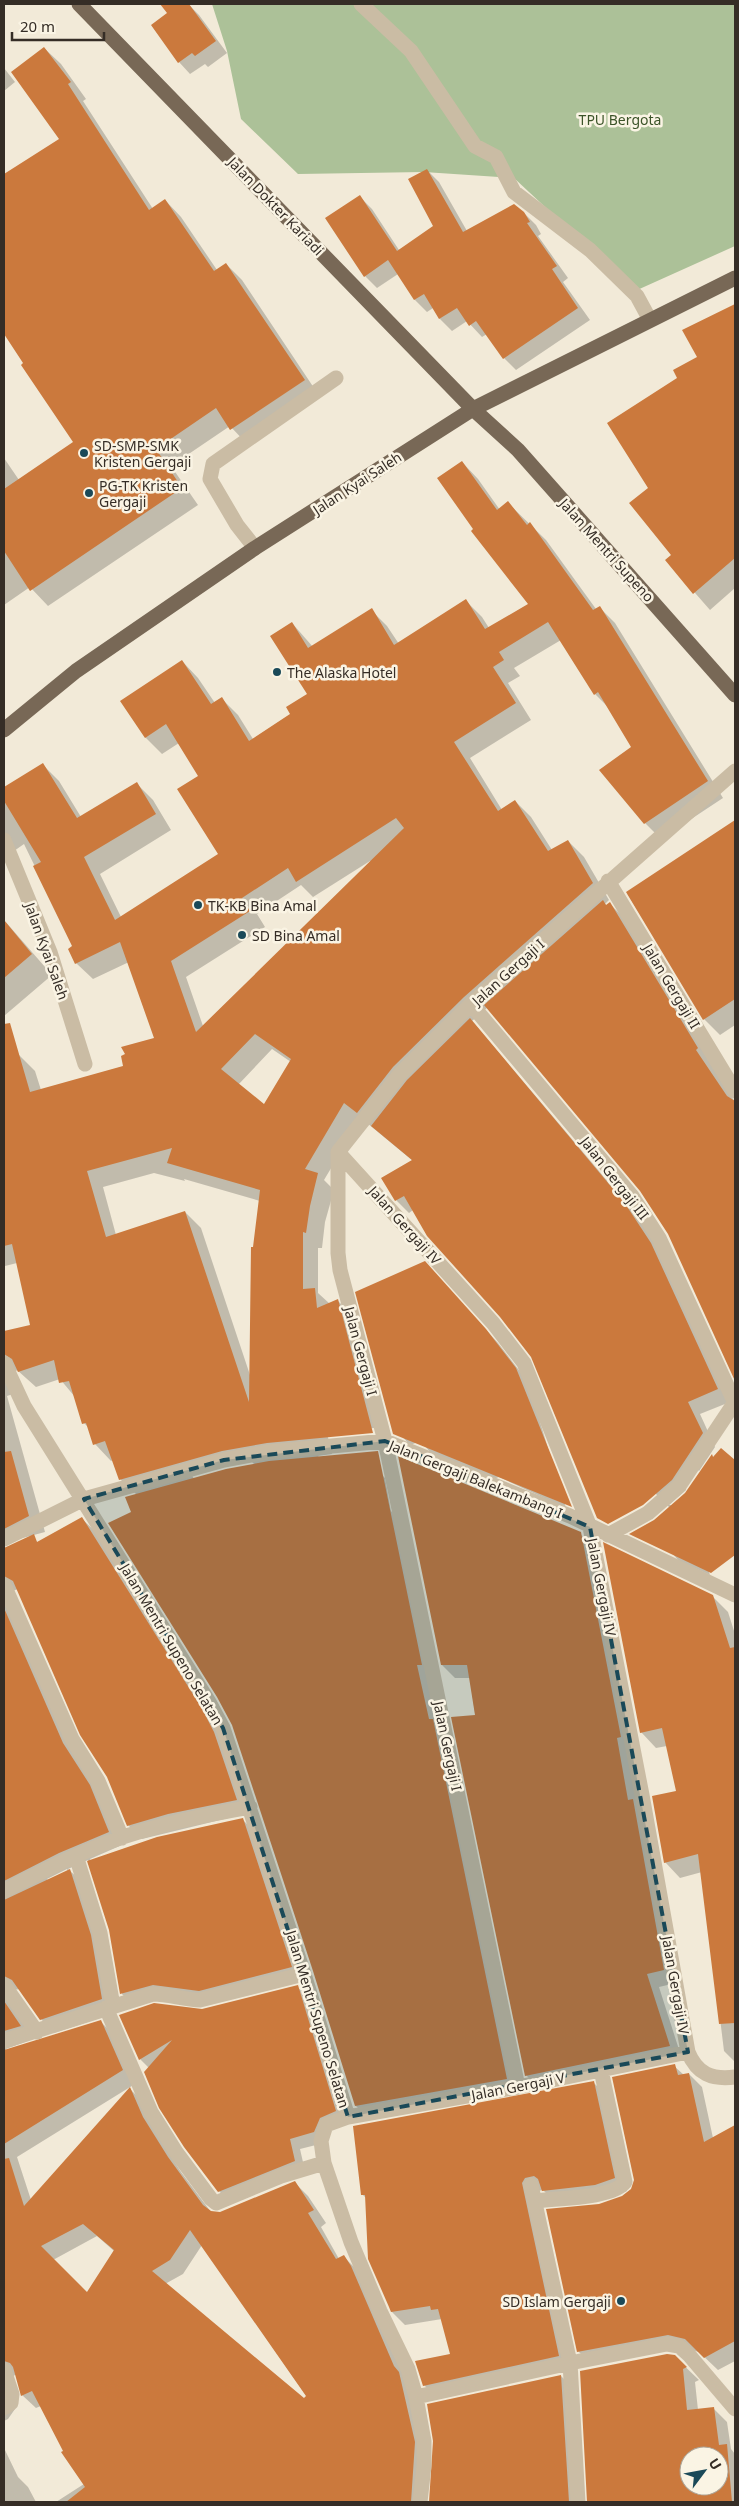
<svg xmlns="http://www.w3.org/2000/svg" width="739" height="2506" font-family="'Noto Sans',sans-serif">
<style>
.green{fill:#acc198}
.shadow{fill:#0003;fill-rule:evenodd}
.building{fill:#cb793d;fill-rule:evenodd}
.lines{fill:none;stroke-linecap:round;stroke-linejoin:round}
.minor{stroke:#cabca4;stroke-width:15}
.major{stroke:#786856;stroke-width:15}
.marked{fill:#1a4958;fill-opacity:0.2;stroke:#1a4958;stroke-width:4;stroke-dasharray:10 6;stroke-linejoin:round}
.poi-dot{fill:#1a4958;stroke:#faf4e4;stroke-width:2}
.labels{text-anchor:middle;dominant-baseline:central;stroke-width:5;stroke-linejoin:round;paint-order:stroke}
.park-label{font-size:14px;fill:#3c5429;stroke:#faf4e4}
.street-label{font-size:14px;fill:#352d26;stroke:#faf4e4}
.poi-label{font-size:14px;fill:#352d26;stroke:#faf4e4;text-anchor:start}
</style>
<rect width="100%" height="100%" fill="#f2ead8"/>
<!-- green -->
<path class="green" d="M212,4H735V246L635,291L514,178L424,172L298,174L241,119L227,51Z"/>
<!-- shadow -->
<path class="shadow" d="M182,4H188L199,15L227,53L208,67L205,64L190,74L179,62L152,26Z
M44,48L61,64L86,99L83,101L153,209L165,200L181,217L217,270L226,264L242,280L320,397L248,445L230,426L171,466L198,505L48,606L30,587L4,605V458L19,480L75,443L4,332V175L61,139Z
M4,68L15,82L4,91Z
M427,170L439,182L467,231L524,213L536,225L541,234L538,236L568,278L563,282L590,320L516,370L504,358L487,334L482,337L467,321L452,331L440,319L433,308L427,312L415,300L398,274L377,288L365,276L360,197L372,209L399,250L435,227Z
M735,305V588L710,610L667,561L673,556L650,488L679,379L699,358L684,331Z
M462,462L478,479L500,510L508,503L546,540L596,609L599,607L615,623L723,798L661,839L645,823L633,748L607,706L595,694L561,640L514,668L520,676L508,683L531,720L470,758L502,810L515,801L531,817L552,850L568,841L584,857L609,900L605,904L607,906L610,904L626,920L712,1066L735,1102V1377L669,1233L640,1189L488,1007L472,1021L637,1216L663,1256L730,1402L700,1414L715,1447L699,1471L694,1466L680,1473L686,1490L669,1505H687L710,1575L679,1561L672,1553L670,1508L656,1494L544,1350L413,1210L409,1213L396,1200L413,1161L361,1118L324,1180L334,1190L325,1222L322,1248H318V1293L330,1304L338,1301L354,1317L383,1427L327,1433L332,1454L318,1456L332,1471L372,1465L385,1478L391,1511L401,1521L519,2092L368,2118L356,2106L314,1971L233,1724L132,1513L137,1495L120,1479L113,1460L111,1461L95,1444L90,1429L84,1423L75,1397L60,1379L36,1387L17,1370L10,1379L16,1393L7,1396L45,1532L4,1543V1332L31,1326L17,1263L5,1266L4,1264V1060L19,1055L35,1071L41,1090L125,1066L156,1039L129,962L93,979L76,963L74,947L24,844L4,858V789L43,765L59,781L81,817L137,784L153,800L171,830L100,874L121,917L220,855L200,777L179,743L162,754L146,738L122,701L182,661L198,678L215,703L222,699L238,715L253,739L291,714L309,695L292,623L313,647L371,610L387,626L399,644L466,601L482,617L489,628L529,604L475,530ZM370,861L371,862L203,1026L186,977L265,927L257,914L301,885L313,897ZM272,1049L291,1062L264,1106L238,1085ZM154,1173L185,1181L184,1179L260,1201L254,1248L250,1375L201,1228L185,1212L116,1235L103,1187ZM240,1450L256,1466L194,1479L187,1466Z
M735,822V1025L720,1035L704,1019L627,893Z
M4,920L52,975L4,1016Z
M437,1276L498,1343L528,1382L566,1508L499,1477L490,1480L434,1457L421,1441L410,1445L398,1432Z
M721,1449L735,1462V1546L697,1478L712,1456L714,1458Z
M82,1519L96,1532L214,1721L249,1813L142,1839L128,1825L108,1777L18,1589L10,1592L122,1845L90,1859L91,1861L242,1819L253,1830L302,1978L211,2001L165,1995L132,2005L122,1994L110,1930L88,1860L68,1869L83,1883L115,2013L54,2033L41,2019L20,1989L13,1990L33,2039L6,2049V2051L101,2022L114,2035L135,2084L17,2157L31,2200L130,2089L143,2102L156,2132L181,2172L211,2212L220,2213L295,2183L308,2196L326,2223L321,2227L339,2259L343,2256L357,2270L412,2387L425,2502H56L84,2484L41,2406L36,2408L22,2395L16,2374L8,2381L15,2409L8,2419L4,2421V1812L18,1836L38,1825L4,1750V1557L36,1541L38,1543ZM67,1869L68,1871L49,1881L47,1879ZM97,2236L114,2251L87,2294L53,2260ZM202,2245L307,2397L304,2400L165,2284L183,2274Z
M581,1535L594,1548L676,1983L659,1987L682,2059L539,2088L526,2075L470,1678H455L442,1665Z
M712,1596L728,1612L735,1634V2062L724,2051L702,1872L680,1878L665,1862L677,1792L667,1746L656,1748L641,1732Z
M297,1987L308,1997L346,2122L330,2129L324,2143L300,2149L305,2171L229,2202L219,2191L149,2068L140,2059L202,2010Z
M674,2066L684,2075L689,2074L702,2087L713,2138L735,2127V2361L718,2370L699,2352L682,2348L592,2365L578,2351L599,2205L622,2197L632,2190Z
M593,2082L606,2095L627,2191L608,2198L556,2203L543,2190L538,2191L571,2369L437,2398L424,2385L451,2355L442,2319L405,2325L392,2312L367,2199L362,2194Z
M674,2356L699,2380L695,2382L698,2410L713,2408L727,2422L731,2449L735,2454V2502H616L611,2445ZM689,2456H719V2486H689Z
M561,2376L574,2389L581,2502H431L435,2441Z
M4,2448L18,2477L28,2487L36,2502H4Z"/>
<!-- building -->
<path class="building" d="M160,4H189L216,41L195,56L192,53L178,63L151,25L167,13Z
M44,47L71,82L68,84L149,210L165,199L214,271L226,263L305,380L230,430L216,408L156,449L182,488L30,591L4,551V489L73,442L21,365L23,363L4,334V174L59,139L11,72Z
M427,169L463,232L514,204L524,212L530,222L527,223L557,266L552,269L578,308L503,359L476,321L469,326L457,308L439,319L424,294L414,300L388,260L364,277L325,218L360,195L397,251L433,226L408,179Z
M735,304V558L693,594L665,560L671,555L629,503L648,488L607,423L677,378L673,370L697,357L682,330Z
M462,461L497,510L508,501L527,525L530,522L593,610L600,606L708,781L644,824L599,770L631,747L598,692L594,695L548,622L499,652L504,660L493,667L516,703L454,742L498,811L515,800L548,851L568,840L593,883L464,997L393,1067L357,1113L344,1103L305,1169L318,1173L310,1206L306,1233L303,1232V1289L315,1288L317,1308L338,1299L373,1433L267,1443L222,1451L119,1480L105,1441L93,1445L86,1423L82,1424L69,1381L59,1383L54,1360L18,1372L12,1359L4,1354V1331L30,1325L12,1244L4,1246V1024L10,1023L30,1092L123,1066L121,1056L125,1054L121,1047L154,1038L120,942L75,964L68,949L72,946L33,866L41,862L4,801V787L43,763L77,818L137,782L156,814L84,857L115,920L218,854L177,789L198,776L166,724L145,738L120,701L182,660L211,704L222,697L249,741L290,714L286,707L307,694L270,636L292,622L308,648L372,608L394,645L466,599L485,629L528,604L471,531L473,529L437,478ZM396,818L404,828L196,1032L171,961L250,911L242,898L288,868L296,882ZM255,1034L291,1059L264,1104L221,1069ZM172,1148L167,1163L260,1190L253,1247H251L249,1402L185,1211L106,1237L87,1171Z
M735,820V999L703,1020L626,892Z
M603,900L606,905L610,902L698,1048L696,1050L727,1096L735,1101V1381L668,1234L640,1191L484,1005Z
M4,920L32,954L4,978Z
M470,1018L624,1202L651,1243L718,1389L688,1402L703,1433L672,1480L643,1505L608,1524L597,1518L531,1357L500,1317L427,1236L404,1196L395,1201L381,1178L412,1160L371,1126L407,1080Z
M425,1261L486,1329L516,1368L572,1507L393,1434L355,1292Z
M721,1448L735,1460V1555L711,1573L629,1534L654,1520L685,1493L712,1454L713,1457Z
M11,1451L29,1516L4,1529V1452Z
M378,1451L422,1665H417L429,1719H433L507,2079L355,2106L313,1971L232,1725L217,1697L108,1523L131,1512L125,1497L226,1469L269,1461Z
M398,1456L581,1532L621,1737L617,1738L628,1800L633,1799L664,1970L647,1974L670,2046L525,2076L451,1717L475,1715L467,1665H441Z
M82,1517L201,1707L214,1732L237,1800L168,1814L127,1826L107,1777L80,1735L13,1581L4,1576V1548L34,1534L37,1542Z
M603,1542L713,1595L730,1648L735,1647V2023L719,2024L698,1854L664,1863L652,1796L676,1791L662,1728L640,1733Z
M4,1608L63,1743L90,1785L109,1832L59,1853L4,1881Z
M243,1818L292,1967L199,1991L153,1985L120,1994L109,1930L87,1861L157,1837Z
M70,1869L91,1935L102,1999L40,2020L12,1980L4,1976V1900Z
M298,1985L336,2111L320,2118L314,2132L290,2139L295,2161L218,2192L184,2147L159,2108L144,2072L172,2040L139,2060L119,2015L154,2003L202,2009Z
M4,2001L21,2026L4,2031Z
M101,2020L123,2070L4,2144V2050Z
M675,2064L678,2075L689,2073L704,2142L735,2125V2341L704,2358L685,2339L668,2335L577,2352L546,2209L599,2204L622,2196L631,2189L634,2180L612,2077Z
M594,2081L615,2178L595,2185L542,2191L538,2179L534,2176L525,2178L522,2183L559,2356L423,2386L415,2361L450,2354L438,2309L431,2310L430,2306L391,2312L389,2307L368,2259L365,2195H361L353,2126Z
M130,2087L143,2117L168,2157L203,2205L211,2211L220,2212L295,2181L314,2210L308,2213L336,2259L344,2255L351,2266L394,2366L399,2372L415,2442L411,2502H66L85,2487L61,2452L63,2451L32,2391L21,2396L13,2367L10,2363L4,2361V2159L9,2158L24,2206ZM83,2224L114,2250L87,2292L41,2246ZM190,2230L306,2396L304,2398L152,2271L170,2260Z
M667,2354L675,2355L687,2367L683,2369L687,2410L714,2407L719,2445L727,2444L732,2502H587L580,2371ZM689,2456H719V2486H689Z
M561,2375L569,2502H429L433,2441L427,2404Z"/>
<g class="lines">
<!-- minor -->
<path class="minor" d="M361,4L411,51L475,146L496,157L514,192L590,250L637,296L650,320
M255,548L237,525L210,479L213,464L336,378
M4,840L50,952L85,1064
M608,881L735,1091
M471,1004L632,1196L659,1238L735,1403
M338,1152L493,1323L524,1363L590,1527L642,1795L688,2052C697,2074 712,2080 735,2077
M4,1363L24,1406L209,1702L223,1728L304,1974L348,2117
M608,1535L648,1513L679,1486L735,1402
M4,1539L84,1499L224,1460L268,1452L385,1441L570,1516L735,1595
M4,1585L72,1739L98,1781L122,1838
M76,1856L100,1933L113,2006
M4,1891C43,1871 82,1851 123,1837C165,1823 207,1815 250,1807
M4,1985L37,2032
M106,2008L151,2112L176,2152L211,2199L216,2203L281,2176L324,2163
M4,2041L153,1994C169,1994 184,2000 200,2000L304,1974
M518,2087L385,1441L340,1270L338,1253V1152L400,1074L471,1004L735,771
M531,2185L570,2363L578,2502
M535,2201C556,2198 612,2199 625,2182L601,2070
M4,2370L12,2394L11,2403L4,2408
M416,2397L570,2363L667,2344L679,2346L689,2355L735,2409
M420,2502L424,2466V2441L416,2397L408,2369L380,2311L351,2242L324,2163L321,2141L326,2125L348,2117L518,2087L688,2052"/>
<!-- major -->
<path class="major" d="M79,4L473,409L518,450L735,695
M4,730L76,671L255,548L473,409L735,278"/>
</g>
<!-- marked area -->
<path class="marked" d="M385,1441L590,1527L688,2052L348,2117L223,1728L84,1499L224,1460Z"/>
<!-- markers -->
<g class="poi-dot">
<circle cx="84" cy="453" r="5"/>
<circle cx="89" cy="493" r="5"/>
<circle cx="277" cy="672" r="5"/>
<circle cx="198" cy="905" r="5"/>
<circle cx="242" cy="935" r="5"/>
<circle cx="621" cy="2301" r="5"/>
</g>
<g class="labels">
<!-- park labels -->
<g class="park-label">
<text x="620" y="119">TPU Bergota</text>
</g>
<!-- street labels -->
<g class="street-label">
<text transform="translate(276 206) rotate(46)">Jalan Dokter Kariadi</text>
<text transform="translate(357 483) rotate(-33)">Jalan Kyai Saleh</text>
<text transform="translate(607 550) rotate(48)">Jalan Mentri Supeno</text>
<text transform="translate(47 951) rotate(70)">Jalan Kyai Saleh</text>
<text transform="translate(508 972) rotate(-42)">Jalan Gergaji I</text>
<text transform="translate(672 986) rotate(59)">Jalan Gergaji II</text>
<text transform="translate(615 1178) rotate(52)">Jalan Gergaji III</text>
<text transform="translate(405 1225) rotate(48)">Jalan Gergaji IV</text>
<text transform="translate(361 1351) rotate(75)">Jalan Gergaji I</text>
<text transform="translate(476 1479) rotate(22)">Jalan Gergaji Balekambang I</text>
<text transform="translate(602 1587) rotate(79)">Jalan Gergaji IV</text>
<text transform="translate(172 1644) rotate(59)">Jalan Mentri Supeno Selatan</text>
<text transform="translate(448 1746) rotate(78)">Jalan Gergaji I</text>
<text transform="translate(676 1985) rotate(80)">Jalan Gergaji IV</text>
<text transform="translate(318 2019) rotate(73)">Jalan Mentri Supeno Selatan</text>
<text transform="translate(518 2086) rotate(-11)">Jalan Gergaji V</text>
</g>
<!-- poi labels -->
<g class="poi-label">
<text x="94" y="445">SD-SMP-SMK<tspan x="94" dy="16">Kristen Gergaji</tspan></text>
<text x="99" y="485">PG-TK Kristen<tspan x="99" dy="16">Gergaji</tspan></text>
<text x="287" y="672">The Alaska Hotel</text>
<text x="208" y="905">TK-KB Bina Amal</text>
<text x="252" y="935">SD Bina Amal</text>
<text x="611" y="2301" text-anchor="end">SD Islam Gergaji</text>
</g>
</g>
<!-- border -->
<rect width="739" height="2506" fill="none" stroke="#352d26" stroke-width="10"/>
<!-- north arrow -->
<g transform="translate(704 2471) rotate(58)"><circle r="24" fill="#faf4e4" stroke="#aba498"/>
<path d="M0-4L9 19L0 12L-9 19Z" fill="#1a4958"/>
<text y="-8" font-size="14" font-weight="bold" text-anchor="middle" fill="#352d26">U</text>
</g>
<!-- scale -->
<path d="M12 32v8h92v-8" fill="none" stroke="#352d26" stroke-width="2.5"/>
<text x="20" y="32" font-size="15" fill="#352d26" stroke="#faf4e4" stroke-width="4" paint-order="stroke">20 m</text>
</svg>
